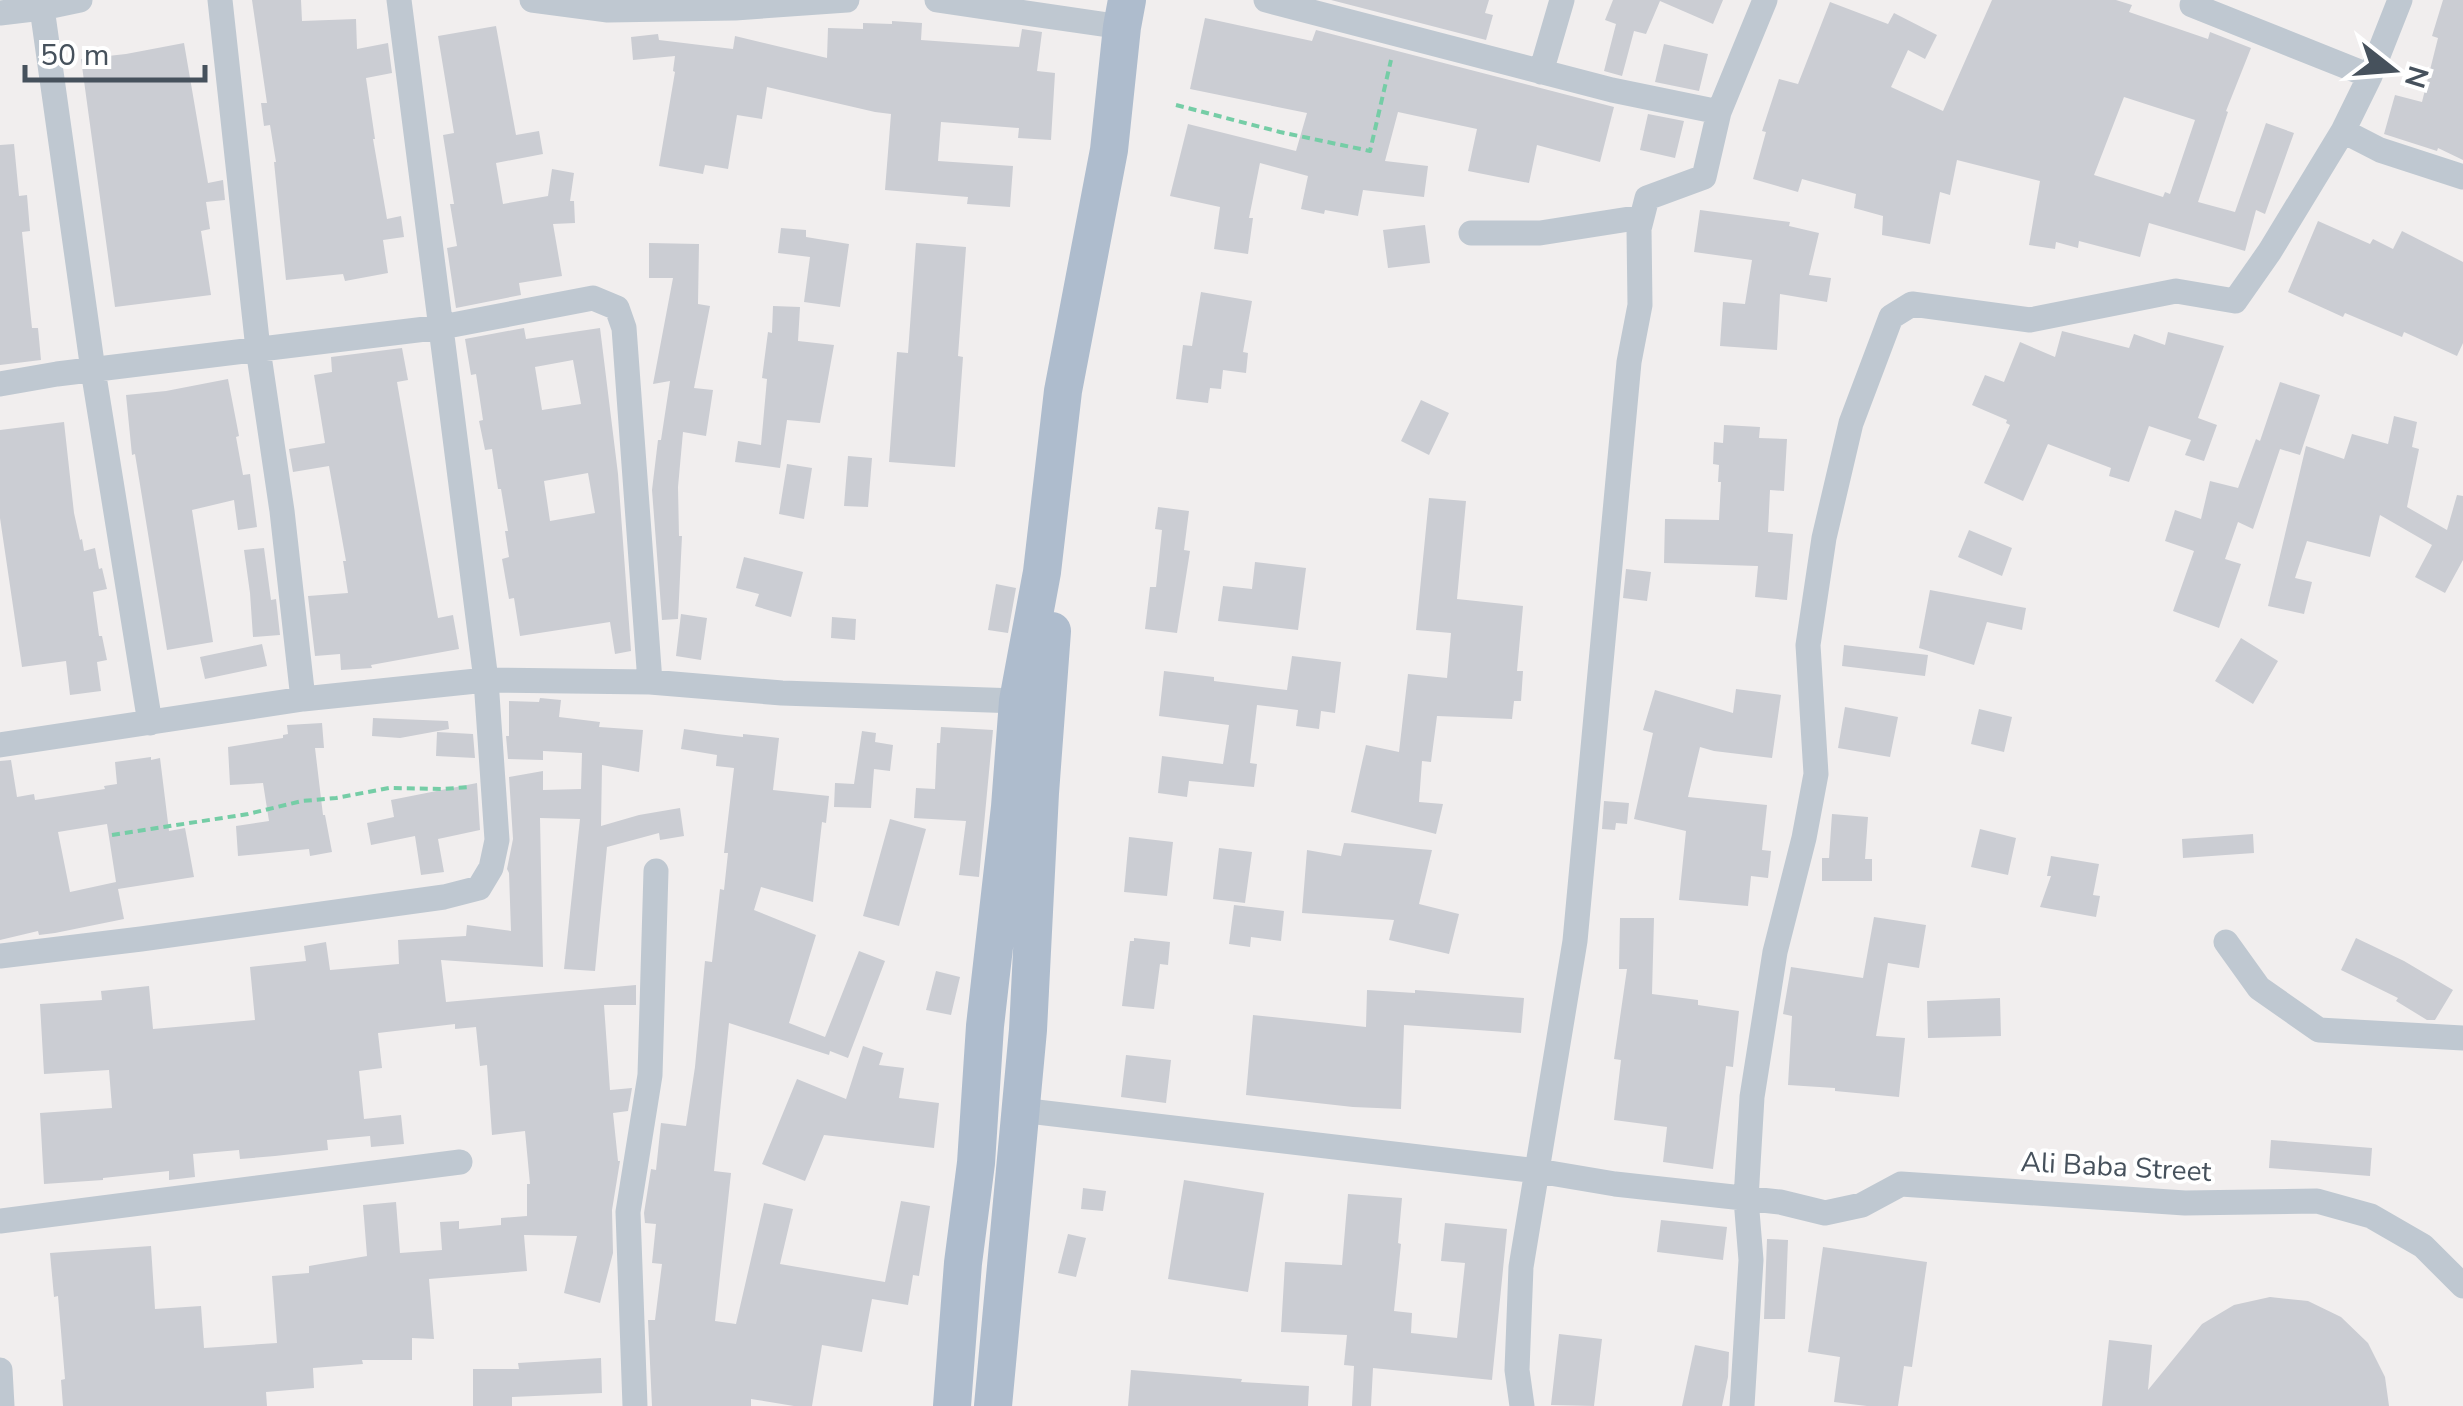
<svg xmlns="http://www.w3.org/2000/svg" width="2463" height="1406" font-family="'Nunito Sans',sans-serif">
<style>
.building{fill:#cbcdd3;fill-rule:evenodd}
.lines{fill:none;stroke-linecap:round;stroke-linejoin:round}
.path{stroke:#75cda6;stroke-width:4;stroke-dasharray:8 5;stroke-linecap:butt}
.minor{stroke:#bfc8d1;stroke-width:25}
.primary{stroke:#aebccd;stroke-width:38}
.labels{text-anchor:middle;dominant-baseline:central;stroke-width:8;stroke-linejoin:round;paint-order:stroke}
.street-label{font-size:28px;fill:#46515c;stroke:#fff}
</style>
<rect width="100%" height="100%" fill="#f1eeee"/>
<!-- building -->
<path class="building" d="M252,0H301L302,21L356,19L357,49L388,43L392,73L366,78L375,139H373L387,219L401,216L404,237L383,240L388,273L345,281L343,274L286,280L274,162H276L270,125L264,126L261,103H267Z
M1331,0H1489L1485,13L1493,15L1486,40Z
M1613,0H1723L1713,24L1660,1L1646,34L1634,31L1622,76L1604,71L1616,24L1605,20Z
M1992,0H2116L2132,5L2129,12L2208,39L2210,32L2251,48L2226,111L2228,112L2198,202L2235,212L2266,123L2294,133L2265,214L2256,210L2245,251L2149,223L2140,257L2079,241L2078,248L2056,242L2055,249L2029,245L2040,181L1957,160L1950,195L1940,192L1930,244L1882,235L1883,216L1854,208L1856,194L1802,179L1798,192L1753,179L1766,132L1762,131L1779,79L1798,84L1830,2L1888,24L1894,13L1937,35L1925,59L1908,50L1891,87L1943,111ZM2124,97L2195,120L2170,194L2165,192L2163,197L2094,175Z
M2443,0H2463V160L2438,148L2437,151L2384,134L2395,95L2422,102L2438,38L2432,36Z
M1205,18L1312,41L1316,30L1614,107L1600,162L1537,145L1529,183L1468,171L1477,129L1398,112L1385,161L1428,166L1424,197L1363,190L1358,216L1325,210L1324,214L1301,209L1308,176L1260,163L1249,218H1253L1248,254L1214,249L1220,207L1170,196L1188,124L1296,151L1307,113L1190,89Z
M892,21L922,23L921,40L1019,47L1022,29L1042,32L1037,71L1055,73L1051,140L1018,138L1019,128L941,122L938,161L1013,166L1010,207L967,204L968,197L885,190L891,114L875,112L767,87L762,119L737,115L728,169L705,165L703,174L659,166L675,72L673,71L675,56L633,60L631,37L658,34L659,40L733,49L735,36L827,58L828,28L863,29V23L892,24Z
M496,26L516,135L539,131L543,154L496,163L503,204L548,196L552,169L574,173L570,201H574L575,223L553,224L562,276L519,283L521,295L456,308L447,248L457,246L450,204H454L443,135L454,133L438,36Z
M184,43L208,183L223,180L225,200L206,202L210,229L201,231L211,295L115,307L81,59L126,54Z
M1664,44L1708,54L1699,91L1655,82Z
M1648,114L1684,121L1675,158L1640,150Z
M14,144L19,196L27,195L30,231L22,232L32,328H38L41,360L0,365V145Z
M1700,210L1790,222L1789,226L1819,233L1809,275L1831,278L1827,302L1780,294L1777,350L1720,346L1723,302L1745,304L1752,260L1694,252Z
M2318,221L2370,244L2373,239L2393,249L2402,231L2463,262V343L2457,356L2404,332L2402,337L2345,313L2343,317L2288,292Z
M1425,225L1430,263L1388,268L1383,230Z
M781,228L806,230V237L849,244L840,307L804,302L810,257L778,253Z
M649,243L699,244L698,304L710,306L694,388L713,390L706,436L683,432L678,487L679,536H682L678,619L662,620L652,490L658,440H661L670,381L653,384L673,278H649Z
M916,243L966,247L958,356L963,357L955,467L889,462L897,352L908,353Z
M1201,292L1252,301L1243,352L1248,353L1246,373L1223,370L1221,389L1210,388L1208,403L1176,399L1183,345L1192,346Z
M773,306L800,307L798,341L834,345L820,423L787,420L780,468L735,462L738,441L761,445L767,379L762,378L768,332L772,333Z
M524,328L526,339L600,328L618,474L631,651L615,654L610,622L520,636L514,598L509,599L502,559L509,557L505,531H508L501,489H498L492,449L485,450L479,421L483,420L476,374L471,375L465,339ZM573,360L581,404L542,410L535,367ZM588,473L595,513L550,521L544,481Z
M2062,331L2129,348L2134,334L2165,345L2168,332L2224,346L2198,418L2217,425L2204,461L2185,455L2191,440L2149,426L2129,482L2109,476L2111,468L2048,444L2023,501L1984,483L2010,425L2006,423L2007,420L1972,405L1985,375L2004,382L2020,342L2055,357Z
M402,348L408,380L397,382L438,618L453,615L459,649L371,665L372,668L341,670L340,654L315,656L308,596L348,593L343,561H346L329,466L293,472L289,449L325,443L314,375L332,372L331,357Z
M228,379L239,436L236,437L243,475L250,474L257,527L238,530L234,500L192,510L213,642L167,650L135,454L132,455L126,395L166,391Z
M2280,382L2320,395L2300,455L2280,449L2253,529L2238,522L2225,559L2241,564L2219,628L2173,611L2194,551L2165,541L2175,510L2201,519L2210,481L2238,488L2256,439L2260,441Z
M1421,400L1449,413L1429,455L1401,441Z
M2394,416L2417,422L2412,447L2419,449L2407,507L2447,530L2457,495L2463,496V560L2445,593L2415,577L2432,545L2380,515L2370,557L2307,541L2295,578L2312,582L2304,614L2268,606L2306,446L2344,459L2352,434L2388,444Z
M64,422L74,513L80,540L82,539L84,551L95,548L99,569L102,568L107,589L93,592L99,636H102L107,660L97,662L101,691L70,695L66,661L22,667L0,518V430Z
M1724,425L1760,427L1759,438L1787,439L1784,491L1770,490L1768,532L1793,534L1787,600L1755,597L1758,566L1664,563L1665,519L1719,520L1721,482H1718L1719,465L1713,464L1714,442L1723,443Z
M848,456L872,458L868,507L844,506Z
M787,464L812,468L804,519L779,514Z
M1429,498L1466,501L1457,599L1523,606L1517,671H1523L1521,701H1514L1512,719L1437,716L1431,762L1422,761L1419,802L1443,804L1436,834L1351,812L1366,745L1399,752L1408,674L1447,678L1451,633L1416,630Z
M1158,507L1189,511L1184,550L1190,551L1177,633L1145,629L1150,587H1156L1162,530L1155,529Z
M1969,530L2012,548L2002,576L1958,557Z
M264,548L271,600L276,599L280,635L253,637L250,593L244,550Z
M744,557L803,572L791,617L755,606L759,594L736,588Z
M1255,562L1306,568L1298,630L1218,621L1223,586L1252,589Z
M1626,569L1651,572L1647,601L1623,598Z
M996,584L1016,588L1008,633L988,630Z
M1930,590L2026,608L2022,630L1987,622L1974,665L1919,648Z
M681,614L707,618L701,660L676,656Z
M832,617L856,619L855,640L831,638Z
M2241,638L2278,661L2253,704L2215,681Z
M262,644L267,666L205,679L200,657Z
M1844,645L1928,655L1925,676L1842,666Z
M1292,656L1341,662L1335,713L1321,711L1319,729L1296,726L1298,710L1257,705L1250,763L1257,764L1254,787L1189,781L1187,797L1158,793L1162,756L1223,764L1229,725L1159,716L1164,671L1214,677V681L1287,690Z
M1736,689L1781,695L1772,758L1714,751L1700,747L1688,797L1767,805L1762,850L1771,851L1768,878L1751,876L1748,906L1679,900L1686,831L1634,819L1653,733L1643,730L1655,690L1733,713Z
M540,698L561,700L559,717L600,722L599,727L643,730L639,772L602,765L601,826L639,815L680,808L684,836L660,840L659,833L607,847L595,971L564,969L580,819L540,818L543,967L441,960L446,1002L636,985V1005H604L610,1090L632,1088L628,1111L613,1113L618,1161H620L612,1210L613,1253L600,1303L564,1293L577,1236L524,1235L527,1271L429,1279L434,1339L412,1338V1360H362L363,1364L313,1368L314,1388L266,1392L267,1406H63L61,1380L65,1379L58,1296L54,1297L50,1253L151,1246L155,1309L201,1306L204,1348L277,1343L272,1276L309,1273V1266L367,1256L363,1205L396,1202L400,1253L442,1250L440,1222L459,1221V1229L501,1225V1218L527,1216V1184H530L525,1131L492,1135L487,1065L480,1066L476,1027L455,1029V1024L378,1033L382,1068L359,1071L364,1119L401,1115L404,1144L371,1147L370,1136L327,1140L328,1150L275,1156L240,1159L239,1150L193,1154L195,1177L169,1180V1171L103,1178V1180L44,1184L40,1113L112,1108L109,1070L44,1074L40,1004L102,1000L101,991L149,986L153,1029L255,1020L250,967L306,961L304,946L326,942L330,970L399,964L398,940L466,936L467,925L511,931L509,873L507,869L513,839L509,777L543,771V790L581,789L582,753L543,751V760L508,759L506,736H509V701L539,702Z
M1845,707L1898,717L1890,757L1838,748Z
M1979,709L2012,717L2004,752L1971,744Z
M373,718L448,721L449,729L400,738L372,736Z
M322,723L324,748H315L323,815H325L332,852L310,856L309,849L238,856L236,826L269,821L263,783L230,785L228,747L283,738V735L288,734L287,725Z
M941,727L993,730L979,877L959,875L966,821L914,818L916,788L935,789L937,743H940Z
M684,729L717,734L743,737V734L779,738L773,790L829,796L826,823L822,822L813,902L761,887L754,910L816,935L789,1023L825,1037L859,951L885,961L848,1058L830,1051L829,1055L729,1023L714,1171L731,1173L715,1321L736,1324L764,1203L793,1209L780,1264L885,1282L901,1201L930,1206L919,1276L913,1275L908,1305L872,1299L862,1352L822,1345L812,1406H794L751,1399V1406H652L648,1320H655L662,1264L652,1263L656,1224L645,1223L644,1213L651,1169L656,1170L661,1123L686,1126L695,1067L705,961L712,962L720,889L724,890L728,853H724L734,768L716,766L717,755L681,749Z
M862,731L876,733L875,742L893,745L890,771L874,769L871,808L834,807L835,783L854,784Z
M437,732L473,734L475,758L436,756Z
M151,757V760L160,758L169,831L185,828L194,877L118,889L124,919L55,933L39,935L38,931L0,940V761L11,760L17,797L34,794L35,800L105,789L104,786L117,784L115,762ZM107,824L116,882L70,892L58,832Z
M477,783L480,830L438,839L444,872L421,875L415,836L371,845L367,823L394,817L391,800Z
M1604,801L1629,803L1627,824L1616,823L1615,830L1602,829Z
M1832,814L1868,817L1865,859H1872V881H1822V858H1829Z
M890,819L926,829L899,926L863,916Z
M1980,829L2016,838L2008,875L1971,867Z
M2253,834L2254,853L2183,858L2182,839Z
M1129,837L1173,842L1167,896L1124,892Z
M1344,843L1432,850L1419,904L1459,914L1449,954L1389,940L1394,920L1302,913L1307,850L1341,856Z
M1219,848L1252,852L1245,903L1213,899Z
M2051,856L2099,864L2093,895L2100,896L2096,917L2040,907L2051,876H2047Z
M1234,905L1284,911L1281,941L1251,937L1250,947L1229,944Z
M1874,917L1926,925L1919,968L1888,963L1876,1036L1905,1038L1899,1097L1835,1091V1088L1788,1085L1792,1016L1783,1014L1791,967L1863,978Z
M1620,918H1654L1652,994L1698,1000V1005L1739,1011L1733,1067L1726,1066L1713,1169L1663,1162L1667,1127L1614,1120L1621,1060L1614,1059L1627,969H1619Z
M1134,938L1170,942L1168,965L1160,964L1154,1009L1122,1006L1130,941H1134Z
M2356,938L2404,961L2453,990L2435,1020H2427L2396,1001L2398,998L2341,970Z
M936,971L960,977L951,1015L926,1010Z
M1367,990L1415,993V990L1524,998L1521,1033L1404,1025L1401,1109L1353,1107L1246,1095L1253,1015L1366,1027Z
M2000,998L2001,1036L1928,1038L1927,1001Z
M863,1046L883,1053L879,1065L904,1068L899,1098L939,1103L934,1148L824,1135L805,1181L762,1164L797,1079L846,1099Z
M1126,1055L1171,1060L1166,1103L1121,1097Z
M2271,1140L2372,1148L2370,1176L2269,1168Z
M1184,1180L1264,1193L1248,1292L1168,1279Z
M1083,1188L1106,1191L1103,1211L1081,1209Z
M1348,1194L1402,1198L1398,1243L1401,1244L1394,1311L1412,1313L1411,1333L1457,1338L1465,1263L1441,1261L1445,1223L1507,1229L1492,1380L1373,1368L1371,1406H1352L1354,1366L1344,1365L1347,1335L1281,1332L1285,1262L1342,1265Z
M1661,1220L1727,1227L1723,1260L1657,1252Z
M1068,1234L1086,1238L1076,1277L1058,1273Z
M1767,1239L1788,1240L1785,1319H1764Z
M1823,1247L1927,1262L1912,1367L1904,1366L1898,1406H1867L1834,1402L1840,1357L1808,1352Z
M2270,1297L2308,1301L2341,1317L2368,1343L2385,1377L2389,1406H2102L2109,1340L2152,1345L2148,1390L2202,1324L2234,1305Z
M1559,1334L1602,1339L1594,1406L1551,1405Z
M1695,1345L1729,1352L1728,1377L1722,1406H1682Z
M601,1358L602,1393L512,1397V1406H473V1369H519L518,1363Z
M1131,1370L1242,1379L1241,1382L1309,1386L1308,1406H1128Z"/>
<g class="lines">
<!-- path -->
<path class="path" d="M1176,105L1280,132L1370,151L1391,60
M112,835L248,814L302,801L336,798L389,788L442,789L469,787"/>
<!-- minor -->
<path class="minor" d="M220,0L258,349L282,511L303,699
M532,0L608,10L735,8L847,0
M937,0L1122,27
M1266,0L1612,90L1719,112L1765,0
M2196,0L2192,5L2370,76
M2400,0L2370,76L2343,131L2380,150L2463,177
M42,8L93,370L150,723
M0,13L42,8L80,0
M1541,72L1562,0
M1471,233H1540L1642,217
M0,384L57,374L442,327L593,298L617,308L624,328L650,682
M0,745L303,699L486,680L650,682L782,693L1018,701L1033,697
M2226,942L2259,988L2319,1030L2463,1038
M0,956L141,939L444,897L479,888L491,868L497,840L486,680L399,0
M1020,1110L1538,1171L1615,1184L1780,1202L1825,1213L1862,1205L1901,1184L2185,1203L2317,1201L2371,1216L2423,1246L2463,1286
M0,1221L460,1162
M0,1370L2,1406
M635,1406L628,1212L650,1075L656,871
M1522,1406L1517,1370L1521,1267L1575,941L1629,362L1640,305L1639,229L1647,198L1704,177L1719,112
M1742,1406L1751,1260L1746,1199L1752,1097L1775,952L1804,838L1816,774L1808,645L1824,538L1851,423L1891,317L1912,304L2030,320L2176,291L2235,301L2270,251L2343,131"/>
<!-- primary -->
<path class="primary" d="M952,1406L963,1263L976,1163L985,1026L1010,807L1018,701L1042,572L1063,391L1109,150L1122,27L1127,0
M993,1406L1028,1030L1040,793L1052,631"/>
</g>
<g class="labels">
<!-- street labels -->
<g class="street-label">
<text transform="translate(2116 1167) rotate(3)">Ali Baba Street</text>
</g>
</g>
<!-- north arrow -->
<g transform="translate(2393 70) rotate(107)" stroke="#ffffff" stroke-width="8" paint-order="stroke">
<path d="M0-8L18 38L0 25L-18 38Z" fill="#46515c"/>
<text y="-15" font-size="28" font-weight="bold" text-anchor="middle" fill="#46515c">N</text>
</g>
<!-- scale -->
<path d="M25 65v15h180v-15" fill="none" stroke="#46515c" stroke-width="5"/>
<text x="40" y="65" font-size="30" fill="#46515c" stroke="#ffffff" stroke-width="8" paint-order="stroke">50 m</text>
</svg>
